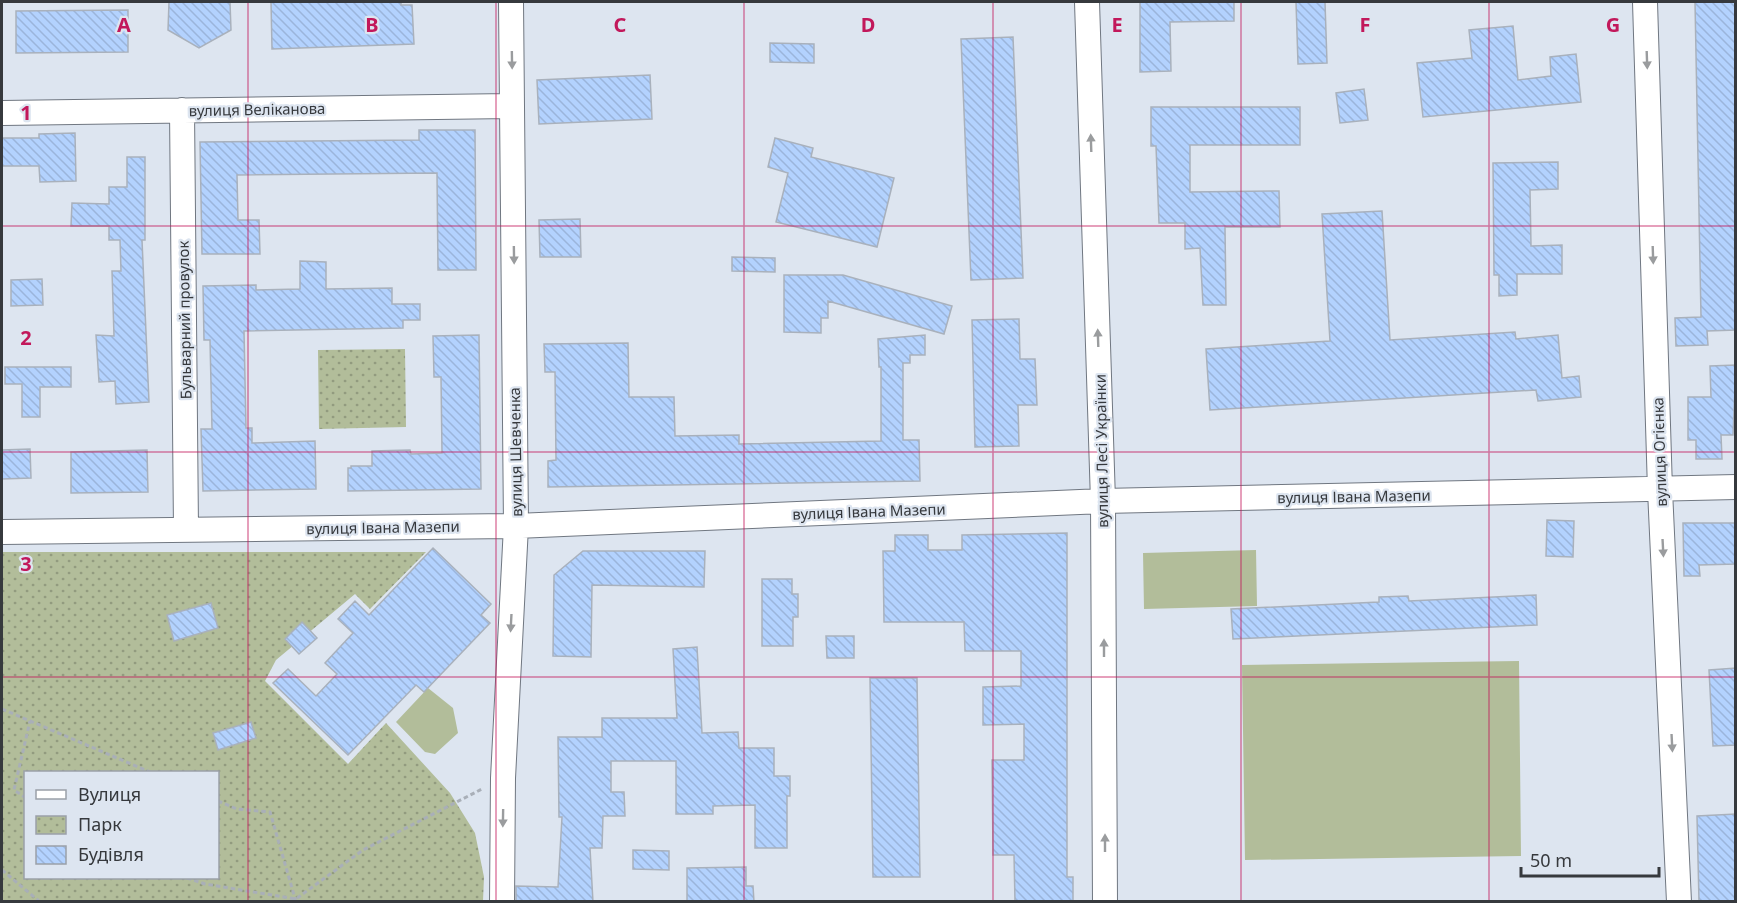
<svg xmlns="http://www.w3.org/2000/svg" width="1737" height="903" font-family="'Noto Sans',sans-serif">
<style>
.grass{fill:#b2bd9a}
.park{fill:url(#park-dots);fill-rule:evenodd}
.building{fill:url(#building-back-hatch);stroke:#a9b1bc;stroke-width:1.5}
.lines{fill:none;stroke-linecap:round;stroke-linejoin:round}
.minor-casing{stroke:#707781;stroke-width:26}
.path{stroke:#a9afb8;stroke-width:3;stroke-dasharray:4.5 3;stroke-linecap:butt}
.minor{stroke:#fff;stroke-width:24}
.oneway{fill:#9a9c9e}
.grid{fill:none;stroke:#c2185b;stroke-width:1.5;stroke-opacity:0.55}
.labels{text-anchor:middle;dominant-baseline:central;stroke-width:4.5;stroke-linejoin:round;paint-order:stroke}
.street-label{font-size:15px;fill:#36393d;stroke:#dde5f0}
.grid-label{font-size:20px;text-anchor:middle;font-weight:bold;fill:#c2185b;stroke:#dde5f0;stroke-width:4.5;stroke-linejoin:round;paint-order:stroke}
</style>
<defs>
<pattern id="park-dots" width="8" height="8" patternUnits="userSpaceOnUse" patternTransform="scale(1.5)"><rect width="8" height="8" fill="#b2bd9a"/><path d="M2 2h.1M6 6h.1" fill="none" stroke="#929b7f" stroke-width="1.8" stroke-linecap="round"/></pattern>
<pattern id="building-back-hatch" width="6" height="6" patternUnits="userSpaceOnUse" patternTransform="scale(1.5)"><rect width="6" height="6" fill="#b3d2fe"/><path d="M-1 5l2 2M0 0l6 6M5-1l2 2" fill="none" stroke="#9bb5db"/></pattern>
</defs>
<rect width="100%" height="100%" fill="#dde5f0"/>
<!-- grass -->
<path class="grass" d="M1256,550L1257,606L1144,609L1143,553Z
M1519,661L1521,856L1245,860L1242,665Z
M428,688L453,708L458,733L435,754L425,752L396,722Z"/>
<!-- park -->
<path class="park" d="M405,349L406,427L319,429L318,350Z
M2,552H426L370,609L355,594L276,660L265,681L348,764L386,723L450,793L475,833L484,877L483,901L2,902ZM26,772H218V878H26Z"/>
<!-- building -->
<path class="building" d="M169,2H230L231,30L199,48L168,30Z
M271,2H401V5H412L414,44L272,49Z
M1140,2H1234V21L1170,22L1171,71L1140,72Z
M1296,2H1325L1327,63L1298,64Z
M1695,2H1736V330L1707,331L1708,345L1676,346L1675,318L1701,317Z
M128,10V52L16,53V11Z
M1513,26L1518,80L1551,76L1550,57L1576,54L1581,102L1423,117L1417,63L1472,58L1469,30Z
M1013,37L1023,278L971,280L961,39Z
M770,43L814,44V63L770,62Z
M650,75L652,119L539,124L537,80Z
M1364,89L1368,120L1340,123L1336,93Z
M1151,107H1300V145H1190V192L1279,191L1280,227H1225L1226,305H1203L1200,248L1185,249V223H1159L1156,146H1151Z
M419,130H475L476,270H438L437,173L237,175L238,220H259L260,254H202L200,142L419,140Z
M75,133L76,181L40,182L39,166H2V138H39V134Z
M775,138L813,148L811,157L894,178L877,247L776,222L788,173L768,167Z
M127,157H145V240H142L149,402L116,404L115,381L99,382L96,335L114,336L112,271H121L120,240H109V226H71L72,203L109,204V187H127Z
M1558,162V189L1530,190L1531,246L1562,245V274H1517V295L1499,296V275H1494L1493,163Z
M1382,211L1390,340L1515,332L1516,339L1558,335L1562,378L1579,376L1581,397L1538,401L1536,390L1210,410L1206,349L1330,341L1322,214Z
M580,219L581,257H540L539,220Z
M732,257L775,258V272L732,271Z
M300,261L326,262V289L392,288V304H420V320H403V328L244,331L246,428H252V443L315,441L316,489L203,491L201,429H212L210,340H204L203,286L256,285V290L300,289Z
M784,275H843L952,306L944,334L828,301V318H821V333L784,332Z
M42,279L43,305L11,306V280Z
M1019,319L1020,359H1035L1037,405H1018L1019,446L975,447L972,320Z
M479,335L481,489L348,491V468H351V466H372V451L410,450L411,454L442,453L441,377H434L433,336Z
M925,335V355H910V363H903V440H919L920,481L548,487V461L556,460L555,372H545L544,344L628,343L629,397H674L675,436L739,435V444L881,441V367H879L878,339Z
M1736,365L1733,435H1721L1722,459H1696V440H1688V397H1711L1710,366Z
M5,367H71V387H40V417H22V384H5Z
M30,449L31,478L2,479V450Z
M147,450L148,492L71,493V452Z
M1547,520L1574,521L1573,557L1546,556Z
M1683,523H1736V564L1699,565L1700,576H1684Z
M1067,533V877H1073V902H1015L1014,855H993L992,760H1024V724L983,725V687L1021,686V651H965L964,622H884L883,551H895V535H928V550H962V535Z
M433,548L491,604L481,615L490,623L424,692L416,685L348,755L273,683L288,669L316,696L337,674L325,663L353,633L338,619L355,601L369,615Z
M583,551H705L704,587L592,585L591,657L553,656L554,575Z
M762,579H792V594H798V617H793V646H762Z
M1536,595L1537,625L1233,639L1231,609L1379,602V597L1408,596L1409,601Z
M211,603L218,628L174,641L167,615Z
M302,622L317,638L299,654L285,639Z
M826,636H854V658H827Z
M697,647L702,733L738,732L739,748H774V776H790V796H787V848H755V805L713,806V814H676V761H611V792H624L625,816H603L602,848H590L593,902H516V886L558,887L562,817H559L558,737H602V718H677L673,649Z
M1736,668V745L1713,746L1709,670Z
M870,678H917L920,877H873Z
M251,722L256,738L218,750L213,733Z
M1736,814V902H1699L1697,816Z
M633,850L669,851V870L633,869Z
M746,867V886H753L754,902H687V868Z"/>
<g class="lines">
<!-- minor casing -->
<g class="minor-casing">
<path id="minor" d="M1087,2L1103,501L1105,902
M1645,2L1660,490L1679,902
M182,110L186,530
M2,113L512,106
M2,532L516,526L1103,501L1736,487
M502,902L503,778L516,526L511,2"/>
</g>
<!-- path -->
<path class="path" d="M2,709L150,772
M26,798L14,790L30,721
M218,801L237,809L270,812L296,902
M2,870L40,902
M187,878L205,884L296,899L363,850L482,789"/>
<!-- minor -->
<use href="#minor" class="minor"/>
</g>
<!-- one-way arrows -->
<defs><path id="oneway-solid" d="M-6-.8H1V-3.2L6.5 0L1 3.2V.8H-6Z" transform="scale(1.5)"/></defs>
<g class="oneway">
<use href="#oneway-solid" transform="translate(512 60) rotate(89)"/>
<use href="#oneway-solid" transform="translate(1647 60) rotate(88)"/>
<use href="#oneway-solid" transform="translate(1091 143) rotate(-92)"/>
<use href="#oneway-solid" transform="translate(514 255) rotate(89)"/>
<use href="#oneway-solid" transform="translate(1653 255) rotate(88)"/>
<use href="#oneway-solid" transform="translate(1098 338) rotate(-92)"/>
<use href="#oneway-solid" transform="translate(1663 548) rotate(87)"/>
<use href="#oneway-solid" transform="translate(511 623) rotate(93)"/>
<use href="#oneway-solid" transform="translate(1104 648) rotate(-90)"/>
<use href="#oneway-solid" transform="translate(1672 743) rotate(87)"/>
<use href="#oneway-solid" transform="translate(503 818) rotate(91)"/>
<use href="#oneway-solid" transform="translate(1105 843) rotate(-90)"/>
</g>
<!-- grid -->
<path class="grid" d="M248,2V902M496,2V902M744,2V902M993,2V902M1241,2V902M1489,2V902M2,226H1736M2,452H1736M2,677H1736"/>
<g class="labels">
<!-- street labels -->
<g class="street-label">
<text transform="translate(257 109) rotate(-1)">вулиця Веліканова</text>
<text transform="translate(184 320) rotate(-91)">Бульварний провулок</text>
<text transform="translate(1101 451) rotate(-91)">вулиця Лесі Українки</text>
<text transform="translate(515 452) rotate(-91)">вулиця Шевченка</text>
<text transform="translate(1659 452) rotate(-92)">вулиця Огієнка</text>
<text transform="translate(1354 496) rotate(-1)">вулиця Івана Мазепи</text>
<text transform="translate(869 511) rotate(-2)">вулиця Івана Мазепи</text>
<text transform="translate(383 527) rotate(-1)">вулиця Івана Мазепи</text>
</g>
</g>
<g class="grid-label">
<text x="124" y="32">A</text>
<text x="372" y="32">B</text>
<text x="620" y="32">C</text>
<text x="868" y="32">D</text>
<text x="1117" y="32">E</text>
<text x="1365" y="32">F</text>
<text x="1613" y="32">G</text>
<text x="26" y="120">1</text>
<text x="26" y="345">2</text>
<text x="26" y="571">3</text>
</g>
<!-- border -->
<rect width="1737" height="903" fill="none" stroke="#36393d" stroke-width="6"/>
<!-- legend -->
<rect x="24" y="771" width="195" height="108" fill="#dde5f0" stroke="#9aa0a8" stroke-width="1.5"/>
<rect x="36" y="790" width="30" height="9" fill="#ffffff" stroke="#9aa0a8" stroke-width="1.5"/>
<text x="78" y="801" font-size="18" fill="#36393d">Вулиця</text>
<rect x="36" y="816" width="30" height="18" fill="url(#park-dots)" stroke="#9aa0a8" stroke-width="1.5"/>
<text x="78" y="831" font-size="18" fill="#36393d">Парк</text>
<rect x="36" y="846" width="30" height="18" fill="url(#building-back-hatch)" stroke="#9aa0a8" stroke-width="1.5"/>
<text x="78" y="861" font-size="18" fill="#36393d">Будівля</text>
<!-- scale -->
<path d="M1521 867v9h138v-9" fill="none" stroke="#36393d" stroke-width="3"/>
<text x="1530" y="867" font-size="18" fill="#36393d" stroke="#dde5f0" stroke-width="4.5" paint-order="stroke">50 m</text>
</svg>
